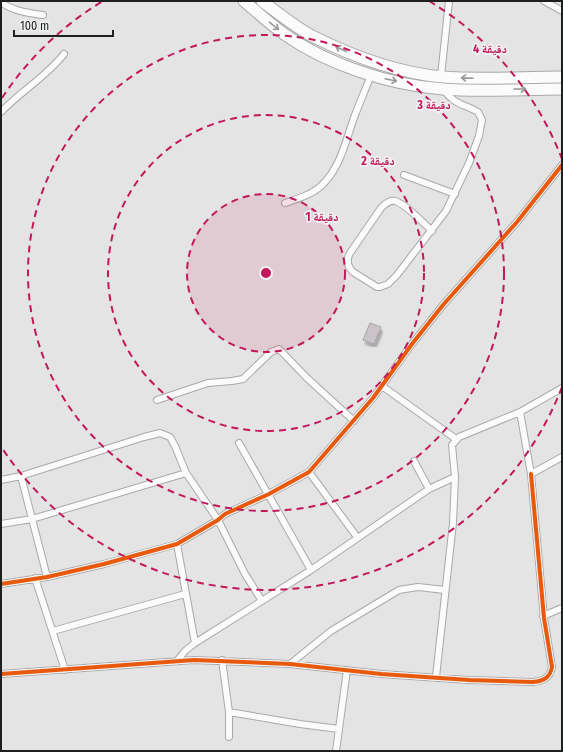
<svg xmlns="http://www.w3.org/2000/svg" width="563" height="752" font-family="'Fira Sans Condensed','Noto Naskh Arabic',sans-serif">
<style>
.building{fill:#cac3c8;stroke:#a6a5a6;filter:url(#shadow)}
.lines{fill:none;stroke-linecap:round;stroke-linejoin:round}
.street-casing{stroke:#a9a9a9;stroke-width:8}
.highway-casing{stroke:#a9a9a9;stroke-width:13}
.street{stroke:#fbfbfb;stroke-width:6}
.highway{stroke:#fbfbfb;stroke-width:11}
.cycleway-casing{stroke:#f0f1f2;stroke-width:6}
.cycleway{stroke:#e8590c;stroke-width:4}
.oneway{stroke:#989898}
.ring{fill:none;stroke:#c2185b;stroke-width:2;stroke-dasharray:7 5}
.centre{fill:#c2185b;stroke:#f0f1f2;stroke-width:2}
.ring-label{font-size:12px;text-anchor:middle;font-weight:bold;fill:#c2185b;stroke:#f0f1f2;stroke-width:3.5;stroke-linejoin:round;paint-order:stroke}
</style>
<defs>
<filter id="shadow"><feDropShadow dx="2" dy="4" stdDeviation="1" flood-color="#0004"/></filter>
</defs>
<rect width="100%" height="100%" fill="#e4e4e4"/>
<!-- building -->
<path class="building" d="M370,323L381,327L374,344L363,340Z"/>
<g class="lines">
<!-- street casing -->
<g class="street-casing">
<path id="street" d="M544,1L562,11
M1,2C12,11 29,13 43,15
M441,76L449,1
M1,112C21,91 46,77 64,54
M404,175L455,194
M285,203C297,199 311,195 321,186C341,168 346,139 355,115C360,102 366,88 371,75
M432,231C423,223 406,204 395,201C389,200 385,204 381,208L350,253C346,260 347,266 353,272L377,287H380L388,284L397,275L446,211L469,163L479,136L482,120L478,112C462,103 456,106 443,89
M382,386L456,439
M157,400L208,383L232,381L243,379L271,352L279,349L307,378L354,421
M520,412L531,474L562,457
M239,443L311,570
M414,461L429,489
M309,472L357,537
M21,476L47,577
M1,480L21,476L144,437L160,433L170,437L175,446L186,473L218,520L245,574L262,601
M1,524L32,519L186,473
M177,544L195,643
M35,578L65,670
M1,584L47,577L104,564L177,544L218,520L225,514L269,494L309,472L373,398L412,344L443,305L517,222L562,165
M543,616L562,608
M53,631L185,594
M222,660L229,712V737
M177,661L185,651L195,643L311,570L429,489L455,477
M290,664L331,631L399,590L418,587L445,590
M1,674L194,660L290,664L381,674L469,680L533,682C543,681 550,678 552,667L544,618L531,474
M436,677L453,523L455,477L452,445L459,437L520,412L562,388
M229,712L300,724L339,729
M336,751L347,670"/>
</g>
<!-- highway casing -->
<g class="highway-casing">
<path id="highway" d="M244,1C257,12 270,24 284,34C328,65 390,85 443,89C482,92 523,89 562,89
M262,1C278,13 294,26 312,36C352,56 398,73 443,77C482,80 522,77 562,77"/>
</g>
<!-- street -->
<use href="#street" class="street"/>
<!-- highway -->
<use href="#highway" class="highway"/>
<!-- cycleway casing -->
<g class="cycleway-casing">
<path id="cycleway" d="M1,584L47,577L104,564L177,544L218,520L225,514L269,494L309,472L373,398L412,344L443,305L517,222L562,165
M1,674L194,660L290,664L381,674L469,680L533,682C543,681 550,678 552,667L544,618L531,474"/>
</g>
<!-- cycleway -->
<use href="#cycleway" class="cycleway"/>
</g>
<!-- one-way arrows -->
<defs><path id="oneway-shaft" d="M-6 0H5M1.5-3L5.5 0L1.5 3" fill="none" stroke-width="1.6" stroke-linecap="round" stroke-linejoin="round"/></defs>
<g class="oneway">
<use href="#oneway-shaft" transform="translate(274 26) rotate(39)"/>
<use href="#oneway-shaft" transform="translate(341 49) rotate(-156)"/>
<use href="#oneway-shaft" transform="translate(467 78) rotate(-178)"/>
<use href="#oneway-shaft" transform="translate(391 80) rotate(12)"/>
<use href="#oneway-shaft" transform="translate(520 89)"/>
</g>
<!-- distance rings -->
<circle cx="266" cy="273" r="79" fill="#c2185b" fill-opacity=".12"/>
<g class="ring">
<circle cx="266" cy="273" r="79"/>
<circle cx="266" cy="273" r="158"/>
<circle cx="266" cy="273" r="238"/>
<path d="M562 387A317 317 0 0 1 2 448M2 98A317 317 0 0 1 103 1M429 1A317 317 0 0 1 562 159"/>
</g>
<circle cx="266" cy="273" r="6" class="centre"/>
<g class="ring-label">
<text x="490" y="53">4 دقيقة</text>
<text x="434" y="109">3 دقيقة</text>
<text x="378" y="165">2 دقيقة</text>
<text x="322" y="221">1 دقيقة</text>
</g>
<!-- border -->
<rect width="563" height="752" fill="none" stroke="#1e1f1f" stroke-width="4"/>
<!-- scale -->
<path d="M14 30v6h99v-6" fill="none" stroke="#1e1f1f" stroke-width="2"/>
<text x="20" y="30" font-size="12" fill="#1e1f1f" stroke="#f0f1f2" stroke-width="3" paint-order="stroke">100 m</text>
</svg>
